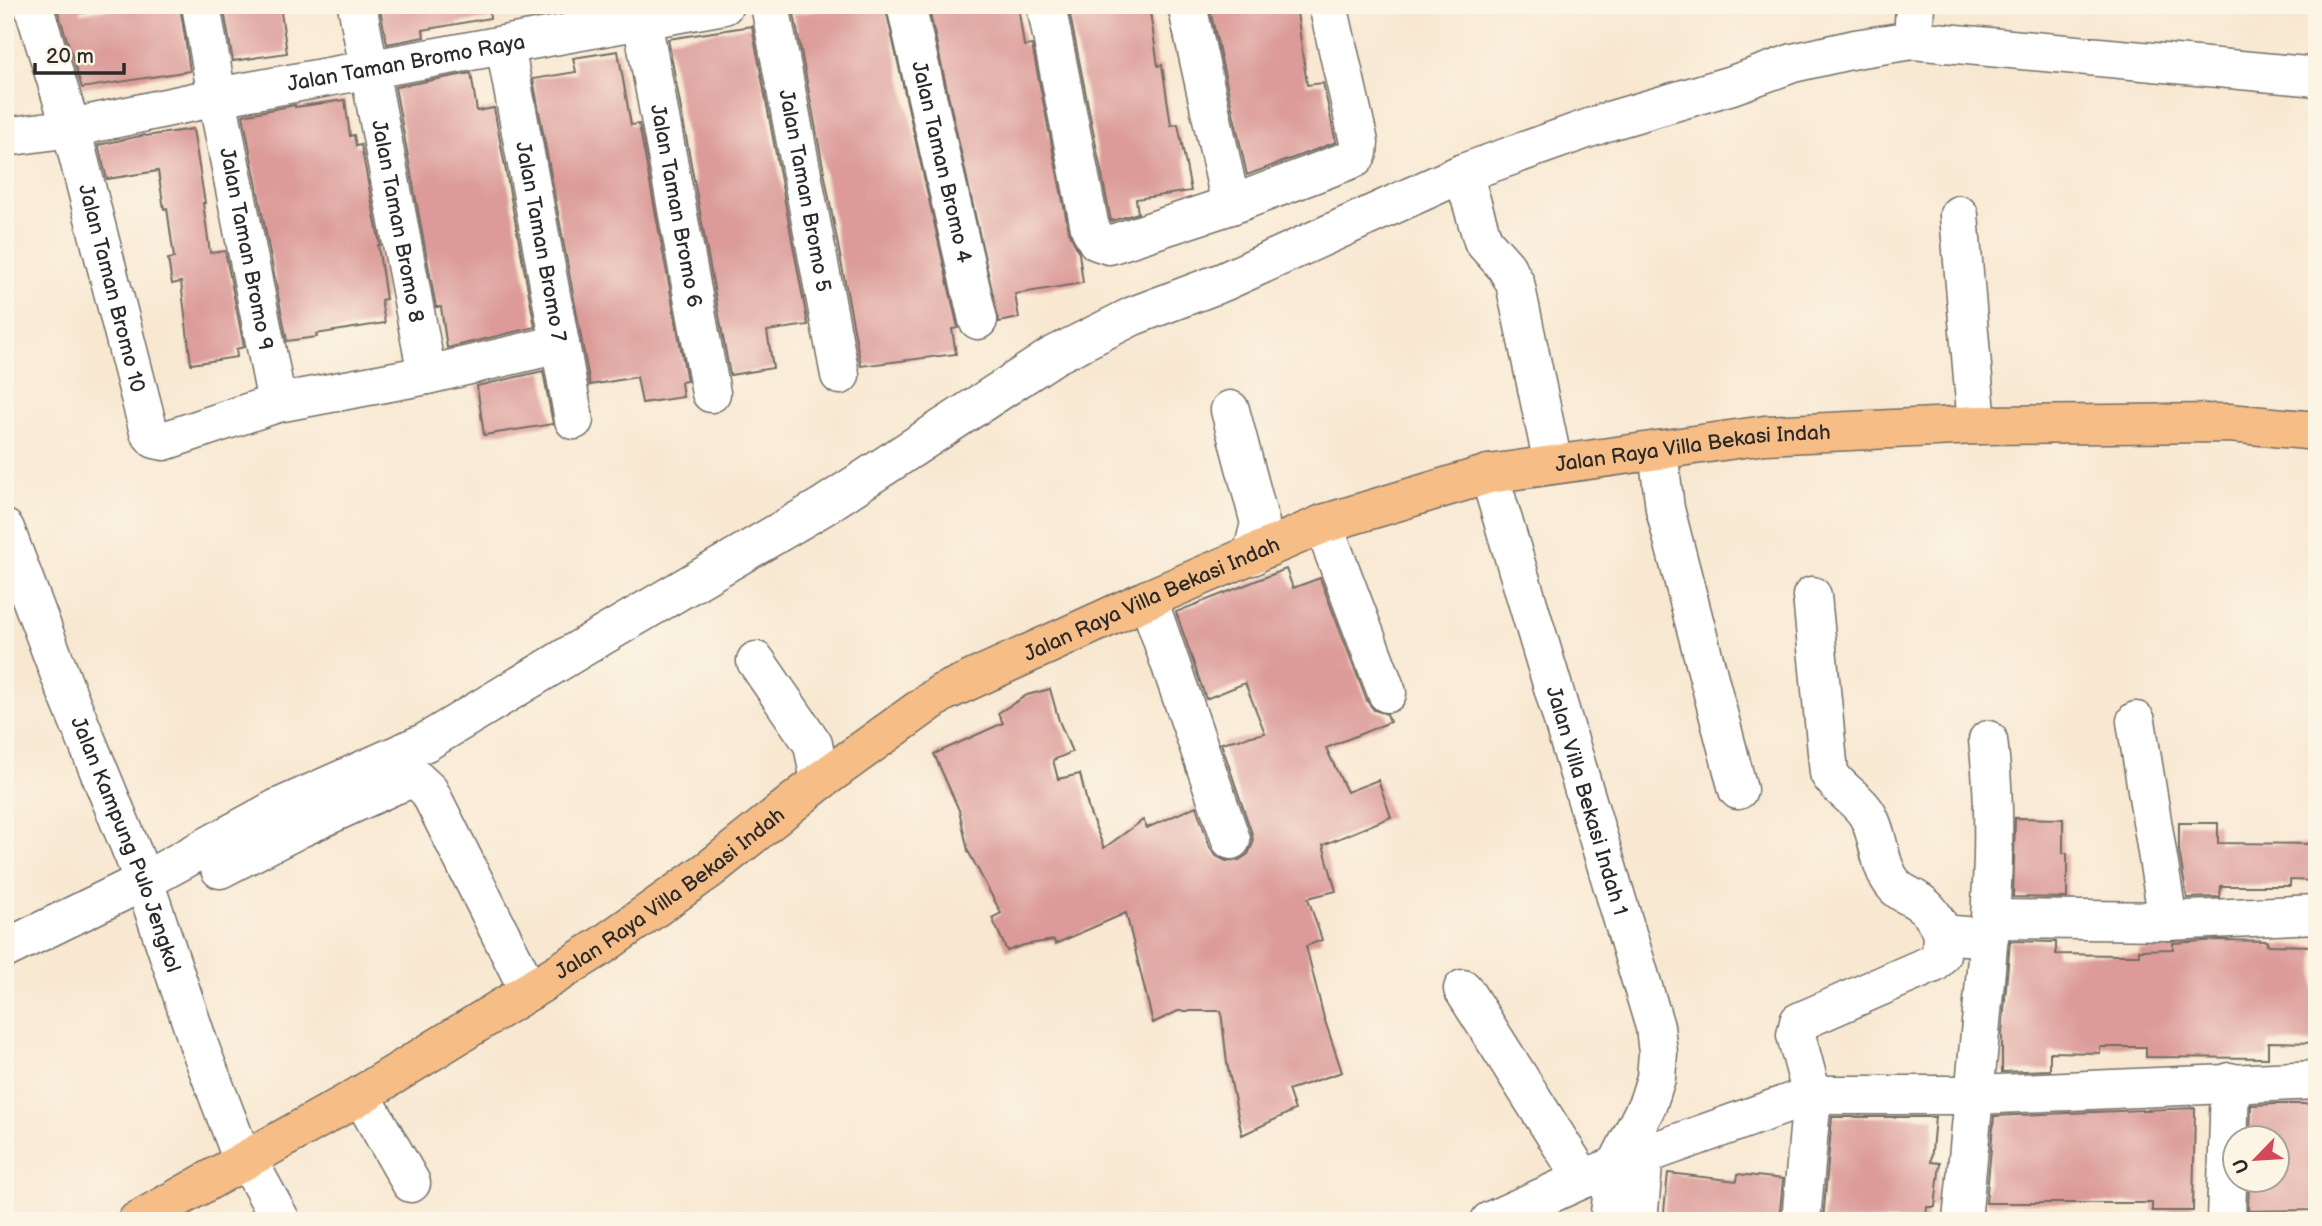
<svg xmlns="http://www.w3.org/2000/svg" width="2322" height="1226" font-family="'Balsamiq Sans',sans-serif">
<style>
.building{fill:#dc9b99}
.lines{fill:none;stroke-linecap:round;stroke-linejoin:round}
.minor-casing{stroke:#736d65;stroke-width:41}
.major-casing{stroke:#736d65;stroke-width:41}
.minor{stroke:#fff;stroke-width:38}
.major{stroke:#f6be86;stroke-width:38}
.labels{text-anchor:middle;dominant-baseline:central;stroke-width:7;stroke-linejoin:round;paint-order:stroke}
.street-label{font-size:21px;fill:#2b2b2b;stroke:#fcf5e5}
</style>
<rect width="100%" height="100%" fill="#fcf5e5"/>
<filter id="ink" filterUnits="userSpaceOnUse"><feTurbulence type="fractalNoise" baseFrequency=".0143" numOctaves="2"/><feDisplacementMap in="SourceGraphic" scale="14" xChannelSelector="R" yChannelSelector="G"/><feConvolveMatrix kernelMatrix="1 2 1 2 8 2 1 2 1" color-interpolation-filters="sRGB"/></filter>
<filter id="wash" filterUnits="userSpaceOnUse"><feTurbulence type="fractalNoise" baseFrequency=".00686" numOctaves="4" result="noise"/><feDisplacementMap in="SourceGraphic" scale="28" xChannelSelector="R" yChannelSelector="G"/><feGaussianBlur stdDeviation="1.57" result="paint"/><feColorMatrix in="noise" values="0 0 0 0 0 0 0 0 0 0 0 0 0 0 0 0 0 1.4 0 .05"/><feComposite in="paint" operator="in"/></filter>
<g filter="url(#wash)">
<rect width="100%" height="100%" fill="#f8e8d2"/>
<g id="blocks">
<!-- building -->
<path class="building" d="M56,5H80L81,13L132,5H180L190,71L82,88Z
M223,5H280L287,53L233,61Z
M379,5H489L490,18L423,30L424,37L387,44Z
M851,5H885L958,328L952,329L956,354L861,366L794,14Z
M928,5H1018L1024,46L1032,45L1069,232L1079,253L1083,283L1015,294L1019,318L999,322Z
M1068,5H1149L1158,66L1162,65L1171,125L1178,124L1191,191L1136,199L1138,213L1111,221Z
M1209,5H1296L1307,85L1323,83L1336,142L1247,175Z
M752,26L808,325L767,331L773,368L730,375L668,39Z
M618,51L631,125L639,124L687,381L681,382L683,397L642,403L637,377L590,385L533,79L576,72L573,58Z
M471,73L477,111L494,108L535,327L447,348L441,307H436L395,87Z
M345,100L350,136L354,135L356,146L361,145L380,245H378L386,299L381,300L385,323L316,334L317,337L287,341L243,115L295,105V107Z
M193,129L205,203H203L210,253L225,251L244,347L236,349L237,357L191,364L181,282L172,284L168,259L174,258L167,208L164,209L158,171L107,179L98,145L145,135L146,136Z
M543,371L553,424L484,435L477,386Z
M1286,569L1293,588L1320,578L1367,701L1374,710L1387,714L1390,722L1326,748L1347,792L1378,780L1391,817L1323,845L1336,891L1308,898L1322,940L1306,946L1324,1018L1342,1072L1288,1090L1295,1110L1242,1135L1227,1063L1221,1011H1178L1153,1023L1126,913L1055,944L1054,940L1024,945L1007,951L992,918L1001,913L968,851L959,810L934,754L1003,723L998,713L1027,695L1050,689L1059,721L1072,752L1053,760L1058,779L1080,774L1089,811L1104,848L1143,820L1147,828L1196,806L1210,847L1216,856L1226,861L1239,860L1248,854L1253,843L1252,834L1221,743L1265,733L1245,683L1206,699L1176,612Z
M2015,818L2063,819V853H2067V898L2013,897Z
M2179,823H2218V843L2317,844V881L2290,880V886H2221L2220,897L2187,898L2179,851Z
M2220,940L2267,941V945L2315,946L2314,1001H2317V1043L2268,1042V1058L2146,1057V1047H2100V1053L2050,1052V1070L2002,1072V1034L2010,941L2056,942V954L2116,955H2139V950L2173,949V943Z
M2276,1104H2317V1210L2248,1211L2249,1180H2277V1138H2250L2251,1105Z
M2195,1108L2193,1211H2152V1203H1986L1994,1116Z
M1832,1117H1935L1931,1162L1940,1163L1935,1207H1927L1926,1221H1823Z
M1668,1173L1737,1181L1738,1174L1783,1179L1779,1221H1663Z"/>
</g>
</g>
<g filter="url(#ink)">
<use href="#blocks" fill-opacity="0" stroke="#736d65" stroke-width="2"/>
<g class="lines">
<!-- minor casing -->
<g class="minor-casing">
<g id="minor">
<path id="s1" d="M33,5L71,128L149,432L155,439L164,441L277,403L427,375L560,344"/>
<path id="s2" d="M201,5L217,97L277,403"/>
<path id="s3" d="M357,5L427,375"/>
<path id="s4" d="M770,5L840,375"/>
<path id="s5" d="M906,5L978,320"/>
<path d="M1046,5L1090,228L1097,241L1109,245L1231,205L1355,158L1358,153L1359,142L1328,5"/>
<path d="M1187,5L1231,205"/>
<path id="s6" d="M642,20L711,393"/>
<path d="M1913,40L1915,5"/>
<path id="s7" d="M505,45L574,420"/>
<path id="s8" d="M5,137L71,128L217,97L724,5"/>
<path d="M1463,173L1483,241L1506,267L1515,283L1553,464"/>
<path d="M1959,215L1977,425"/>
<path d="M1230,410L1260,523L1252,556"/>
<path d="M1658,450L1665,509L1738,790"/>
<path id="s9" d="M1489,474L1655,1027L1658,1053L1656,1078L1648,1103L1616,1167L1609,1221"/>
<path d="M1323,524L1387,693"/>
<path id="s10" d="M5,529L63,683L144,881L200,1048L243,1161"/>
<path d="M1812,596L1829,773C1839,791 1861,800 1869,818C1880,839 1878,865 1894,885C1900,893 1909,895 1916,900C1930,908 1937,920 1942,934L1989,938"/>
<path d="M1148,599L1231,840"/>
<path d="M756,661L813,744L820,781"/>
<path d="M2136,721L2168,921"/>
<path d="M220,869L300,828L392,786L411,779H416L429,791L529,991"/>
<path d="M1992,919L2168,921L2317,914"/>
<path d="M5,949L144,881L278,808L426,742L585,646L822,507L1053,356L1133,316L1223,282L1463,173L1609,121L1732,85L1793,63L1855,49L1913,40L2317,77"/>
<path d="M1463,989L1583,1179"/>
<path d="M361,1095L411,1183"/>
<path d="M234,1166L252,1168L281,1221"/>
<path d="M1490,1221L1583,1179L1644,1155L1812,1095H1976L2317,1080"/>
<path d="M1638,1221L1644,1155L1639,1135"/>
<path d="M1801,1221L1812,1095L1796,1035L1799,1022L1934,963L1941,954L1942,934"/>
<path d="M1962,1221C1970,1141 1978,1061 1985,981C1992,901 1998,820 1988,740"/>
<path d="M2226,1221L2230,1082"/>
</g>
</g>
<!-- major casing -->
<g class="major-casing">
<g id="major">
<path id="s11" d="M137,1221L361,1095L600,947L710,869L820,781L942,693L1148,599L1323,524L1489,474L1765,435L1977,425L2229,423L2317,431"/>
</g>
</g>
<!-- minor -->
<use href="#minor" class="minor"/>
<!-- major -->
<use href="#major" class="major"/>
</g>
</g>
<g class="labels">
<!-- street labels -->
<g class="street-label">
<text stroke="none"><textPath href="#s8" startOffset="408">Jalan Taman Bromo Raya</textPath></text>
<text stroke="none"><textPath href="#s5" startOffset="161">Jalan Taman Bromo 4</textPath></text>
<text stroke="none"><textPath href="#s4" startOffset="189">Jalan Taman Bromo 5</textPath></text>
<text stroke="none"><textPath href="#s6" startOffset="189">Jalan Taman Bromo 6</textPath></text>
<text stroke="none"><textPath href="#s3" startOffset="220">Jalan Taman Bromo 8</textPath></text>
<text stroke="none"><textPath href="#s7" startOffset="200">Jalan Taman Bromo 7</textPath></text>
<text stroke="none"><textPath href="#s2" startOffset="248">Jalan Taman Bromo 9</textPath></text>
<text stroke="none"><textPath href="#s1" startOffset="294">Jalan Taman Bromo 10</textPath></text>
<text stroke="none"><textPath href="#s11" startOffset="1760">Jalan Raya Villa Bekasi Indah</textPath></text>
<text stroke="none"><textPath href="#s11" startOffset="1194">Jalan Raya Villa Bekasi Indah</textPath></text>
<text stroke="none"><textPath href="#s9" startOffset="341">Jalan Villa Bekasi Indah 1</textPath></text>
<text stroke="none"><textPath href="#s10" startOffset="338">Jalan Kampung Pulo Jengkol</textPath></text>
<text stroke="none"><textPath href="#s11" startOffset="626">Jalan Raya Villa Bekasi Indah</textPath></text>
</g>
</g>
<!-- margin -->
<rect width="2322" height="1226" fill="none" stroke="#fcf5e5" stroke-width="28"/>
<!-- north arrow -->
<g transform="translate(2256 1159) rotate(245)"><circle r="33" fill="#fcf5e5" stroke="#a8a49b" stroke-width="2"/>
<path d="M0-5L12 26L0 18L-12 26Z" fill="#d1495b"/>
<text y="-10" font-size="19" font-weight="bold" text-anchor="middle" fill="#2b2b2b">U</text>
</g>
<!-- scale -->
<path d="M35 63v10h89v-10" fill="none" stroke="#2b2b2b" stroke-width="3.5"/>
<text x="46" y="63" font-size="21" fill="#2b2b2b" stroke="#fcf5e5" stroke-width="5" paint-order="stroke">20 m</text>
</svg>
